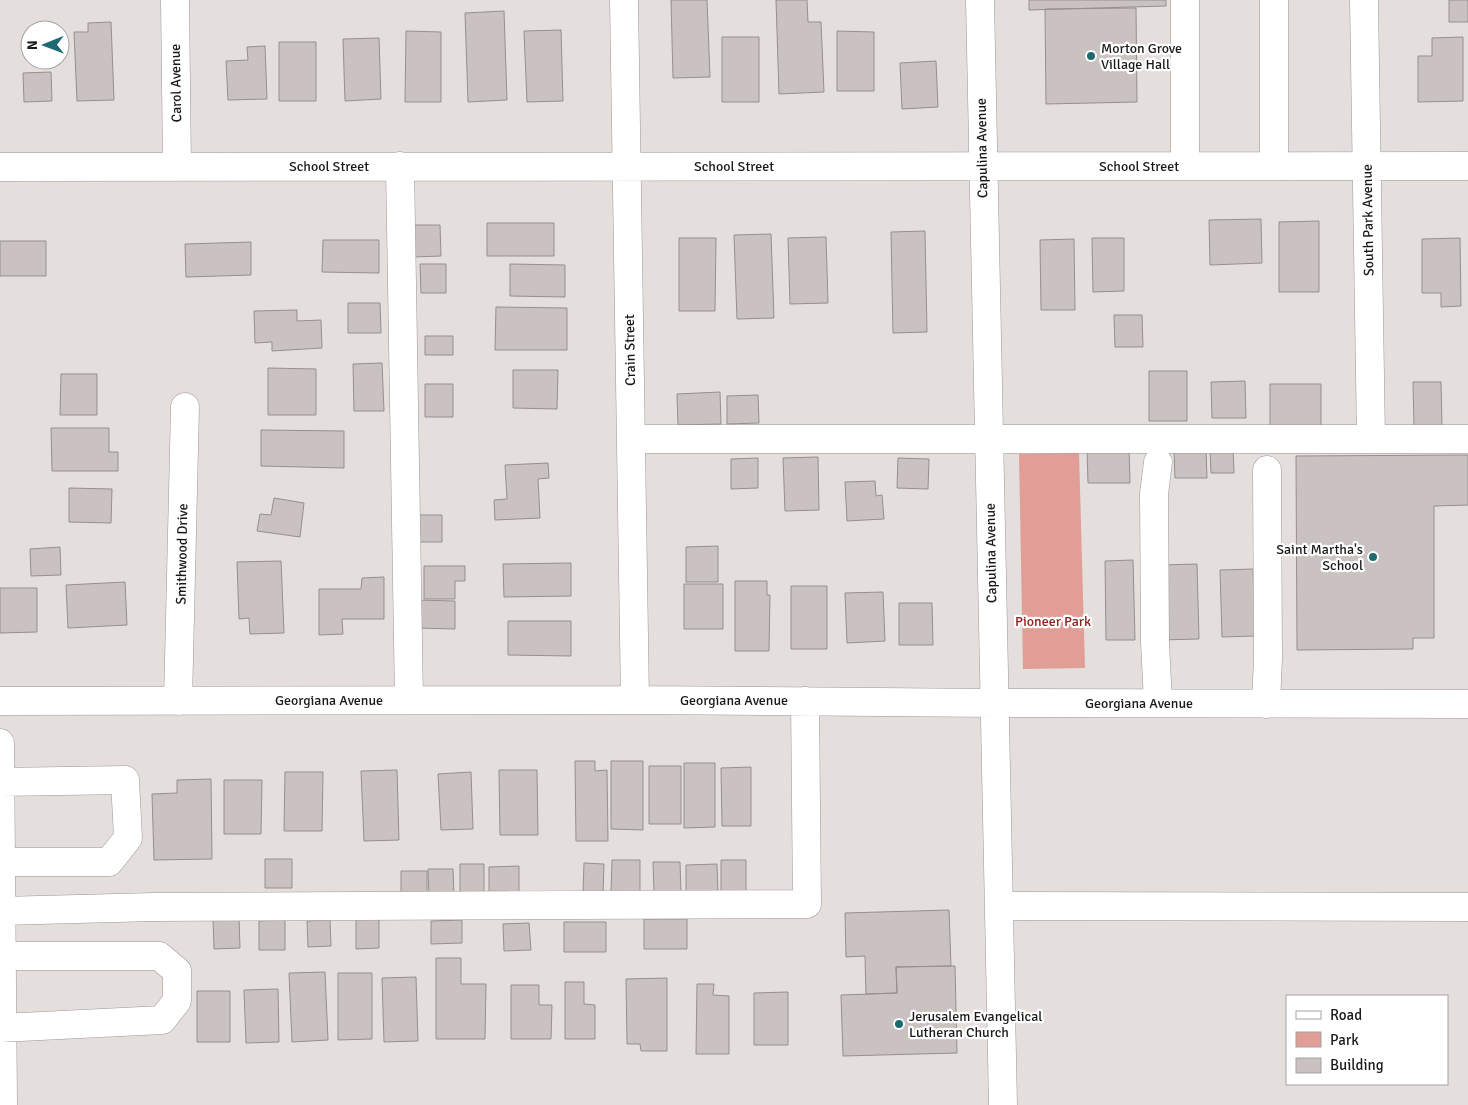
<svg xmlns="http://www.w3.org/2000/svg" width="1468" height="1105" font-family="Signika,sans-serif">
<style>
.green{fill:#e09e96}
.building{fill:#c9c2c1;stroke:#958f8e}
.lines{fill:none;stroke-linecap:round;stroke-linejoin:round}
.minor-casing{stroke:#9d9696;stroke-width:29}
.minor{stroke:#fff;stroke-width:28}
.poi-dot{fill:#1e6a71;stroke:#fff;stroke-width:2}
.labels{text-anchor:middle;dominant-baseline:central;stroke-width:4.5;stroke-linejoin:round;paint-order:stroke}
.poi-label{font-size:14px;fill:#1a1818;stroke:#fff;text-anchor:start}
.street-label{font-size:14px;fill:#1a1818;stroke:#fff}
.park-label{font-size:14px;fill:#8c201d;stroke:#fff}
</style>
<rect width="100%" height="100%" fill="#e4dedd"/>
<!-- green -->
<path class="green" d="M1079,453L1085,668L1023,669L1019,454Z"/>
<!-- building -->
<path class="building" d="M671,0H707L710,77L673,78Z
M776,0H807L808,22H821L824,92L779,94Z
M1029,0H1166V6L1029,10Z
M1449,0H1468V22H1449Z
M1136,8L1137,102L1046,104L1045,9Z
M504,11L507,100L468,102L465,13Z
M111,22L114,100L77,101L74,32H88V23Z
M561,30L563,101L527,102L524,31Z
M406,31L441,32V102H405Z
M837,31L874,32V91H837Z
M722,37H759V102H722Z
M1463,37V101L1418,102V56H1432V38Z
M379,38L381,99L345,101L343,39Z
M279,42H316V101H279Z
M265,46L267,99L228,100L226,61L248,60L247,47Z
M936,61L938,107L902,109L900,63Z
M51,72L52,101L24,102L23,73Z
M1261,219L1262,263L1210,265L1209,220Z
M1319,221V292H1279V222Z
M487,223H554V256H487Z
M413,225H440L441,256L413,257Z
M925,231L927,332L893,333L891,232Z
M771,234L774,318L737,319L734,235Z
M826,237L828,303L790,304L788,238Z
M679,238H716L715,311H679Z
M1092,238H1124V291L1093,292Z
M1460,238L1461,306L1441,307V293H1422V239Z
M1074,239L1075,310H1041L1040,240Z
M323,240H379V273L322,272Z
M0,241H46V276H0Z
M251,242V275L186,277L185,244Z
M420,264H446V293H421Z
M510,264L565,265V297L510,296Z
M348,303H380L381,333H348Z
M496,307L567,308V350H495Z
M297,310V321L321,320L322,348L272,351V342L255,343L254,311Z
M1114,315H1142L1143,347H1115Z
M425,336H453V355H425Z
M382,363L384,411H354L353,364Z
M268,368L316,369V415H268Z
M513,370H558L557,409L513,408Z
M1149,371H1187V421H1149Z
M61,374H97V415H60Z
M1245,381L1246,418H1212L1211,382Z
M1413,382H1441L1442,426H1414Z
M425,384H453V417H425Z
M1270,384H1321V426H1270Z
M720,392L721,424L678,425L677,394Z
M758,395L759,423L727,424V396Z
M51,428H109V452H118V471H52Z
M261,430L344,431V468L261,466Z
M1129,448L1130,483H1088L1087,449Z
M1206,448L1207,478H1175L1174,449Z
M1233,448L1234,473H1211L1210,449Z
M1468,455V505L1434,506V638H1413V649L1297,650L1296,456Z
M818,457L819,510L785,511L783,458Z
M758,458V488L731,489V459Z
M898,458L929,459L928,489L897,488Z
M548,463L549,478L538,479L540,518L495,520L494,500L507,499L505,465Z
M875,481L876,496L882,495L884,519L847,521L845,482Z
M69,488L112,489L111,523L69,522Z
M274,498L304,503L300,537L257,531L260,514L271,515Z
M415,515H442V542H415Z
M718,546V582H686V547Z
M60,547L61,575L31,576L30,549Z
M1133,560L1135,640H1106L1105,561Z
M281,561L284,633L250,634L249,618L239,619L237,562Z
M571,563V596L504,597L503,564Z
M1197,564L1199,639L1160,640L1159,565Z
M424,566H465V581H455V599H424Z
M1253,569L1255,636L1222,637L1220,570Z
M384,577V619H342L343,634L319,635V589H361L362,578Z
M735,581H767V595H770L769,651H735Z
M125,582L127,625L68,628L66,585Z
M684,584H723V629H684Z
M791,586H827V649H791Z
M0,588H37V632L0,633Z
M883,592L885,641L847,643L845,593Z
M417,600L455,601V629L417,628Z
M899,603H932L933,645H899Z
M508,621H571V656L508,655Z
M575,761H595V771L607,770L608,841H576Z
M611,761H643V830L611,829Z
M684,763H715V827L684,828Z
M649,766H681V824H649Z
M751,767V826H722L721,768Z
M397,770L399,840L364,841L361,771Z
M499,770H537L538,835H500Z
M285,772H323L322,831H284Z
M471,772L473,829L441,830L438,774Z
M211,779L212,859L154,860L152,794L177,793V780Z
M224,780H262L261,834H224Z
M265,859H292V888H265Z
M612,860H640V893L611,892Z
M721,860H746V891H721Z
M653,862H680L681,893H654Z
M584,863L604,864L603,893L583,892Z
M460,864H484V892H460Z
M717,864L718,893H686V865Z
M519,866V893L489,894V867Z
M428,869H453L454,896L429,897Z
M401,871H427V897H401Z
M949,910L951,966L896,967L897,993L866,994L865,956L846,957L845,913Z
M239,918L240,948L214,949L213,919Z
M356,919H379V948L356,949Z
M644,919H687V949H644Z
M285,920V950H259V921Z
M330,920L331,946L308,947L307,921Z
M462,920V943L431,944V921Z
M564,922H606V952H564Z
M529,923L531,950L504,951L503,924Z
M436,958H461V984H486L485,1039H436Z
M955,966L957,1053L843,1056L841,995L897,993L896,967Z
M325,972L328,1040L292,1042L289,973Z
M338,973H372V1039L338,1040Z
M416,977L418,1041L384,1042L382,978Z
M667,978V1051H641L640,1044H627L626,979Z
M565,982H584V1004L595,1005V1039H565Z
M697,984H714L713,995L729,996V1054H696Z
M511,985H539V1005H552L551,1039H511Z
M278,989L279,1042L246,1043L244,990Z
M197,991H230V1042H197Z
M788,992V1045H754V993Z"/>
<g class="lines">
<!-- minor casing -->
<g class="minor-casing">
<path id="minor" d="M175,0L177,167
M624,0L635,700
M980,0L1003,1105
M1185,0V166
M1274,0V166
M1364,0L1371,439
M400,166L409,700
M0,167L1468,166
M631,439H1468
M0,701L635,700L994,703L1468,704
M178,701L185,407
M1158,703L1155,642L1154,494L1158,462
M1266,704L1268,658L1267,470
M0,743L3,1105
M0,782L125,780L128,838L109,862H1
M999,906L1468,907
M1,911L154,907L807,904L805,701
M0,956H159L177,971V1001L162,1020L0,1028"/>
</g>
<!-- minor -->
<use href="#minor" class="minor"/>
</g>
<!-- markers -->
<g class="poi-dot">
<circle cx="1091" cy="56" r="5"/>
<circle cx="1373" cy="557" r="5"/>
<circle cx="899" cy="1024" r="5"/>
</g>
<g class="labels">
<!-- poi labels -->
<g class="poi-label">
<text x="1101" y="48">Morton Grove<tspan x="1101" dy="16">Village Hall</tspan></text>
<text x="1363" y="549" text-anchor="end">Saint Martha's<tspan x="1363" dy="16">School</tspan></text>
<text x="909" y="1016">Jerusalem Evangelical<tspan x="909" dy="16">Lutheran Church</tspan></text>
</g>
<!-- street labels -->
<g class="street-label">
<text transform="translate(176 83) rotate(-91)">Carol Avenue</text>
<text transform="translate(982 148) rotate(-91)">Capulina Avenue</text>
<text x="329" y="166">School Street</text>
<text x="734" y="166">School Street</text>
<text x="1139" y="166">School Street</text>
<text transform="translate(1368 220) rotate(-91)">South Park Avenue</text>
<text transform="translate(630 350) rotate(-91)">Crain Street</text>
<text transform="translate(991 553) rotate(-91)">Capulina Avenue</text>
<text transform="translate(182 554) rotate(-89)">Smithwood Drive</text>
<text x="329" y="700">Georgiana Avenue</text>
<text x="734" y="700">Georgiana Avenue</text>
<text x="1139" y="703">Georgiana Avenue</text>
</g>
<!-- park labels -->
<g class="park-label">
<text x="1053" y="621">Pioneer Park</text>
</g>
</g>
<!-- legend -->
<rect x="1286" y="995" width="162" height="90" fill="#ffffff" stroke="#a3a3a3"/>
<rect x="1296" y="1011" width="25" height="8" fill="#ffffff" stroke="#a3a3a3"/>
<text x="1330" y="1020" font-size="15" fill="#1a1818">Road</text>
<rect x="1296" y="1032" width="25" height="15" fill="#e09e96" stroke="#a3a3a3"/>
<text x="1330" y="1045" font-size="15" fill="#1a1818">Park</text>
<rect x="1296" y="1058" width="25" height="15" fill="#c9c2c1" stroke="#a3a3a3"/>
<text x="1330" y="1070" font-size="15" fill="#1a1818">Building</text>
<!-- north arrow -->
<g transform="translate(45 45) rotate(269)"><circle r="24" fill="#ffffff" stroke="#a3a3a3"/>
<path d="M0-4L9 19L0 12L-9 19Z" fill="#1e6a71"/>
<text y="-8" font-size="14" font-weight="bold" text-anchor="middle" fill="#1a1818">N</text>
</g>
</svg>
